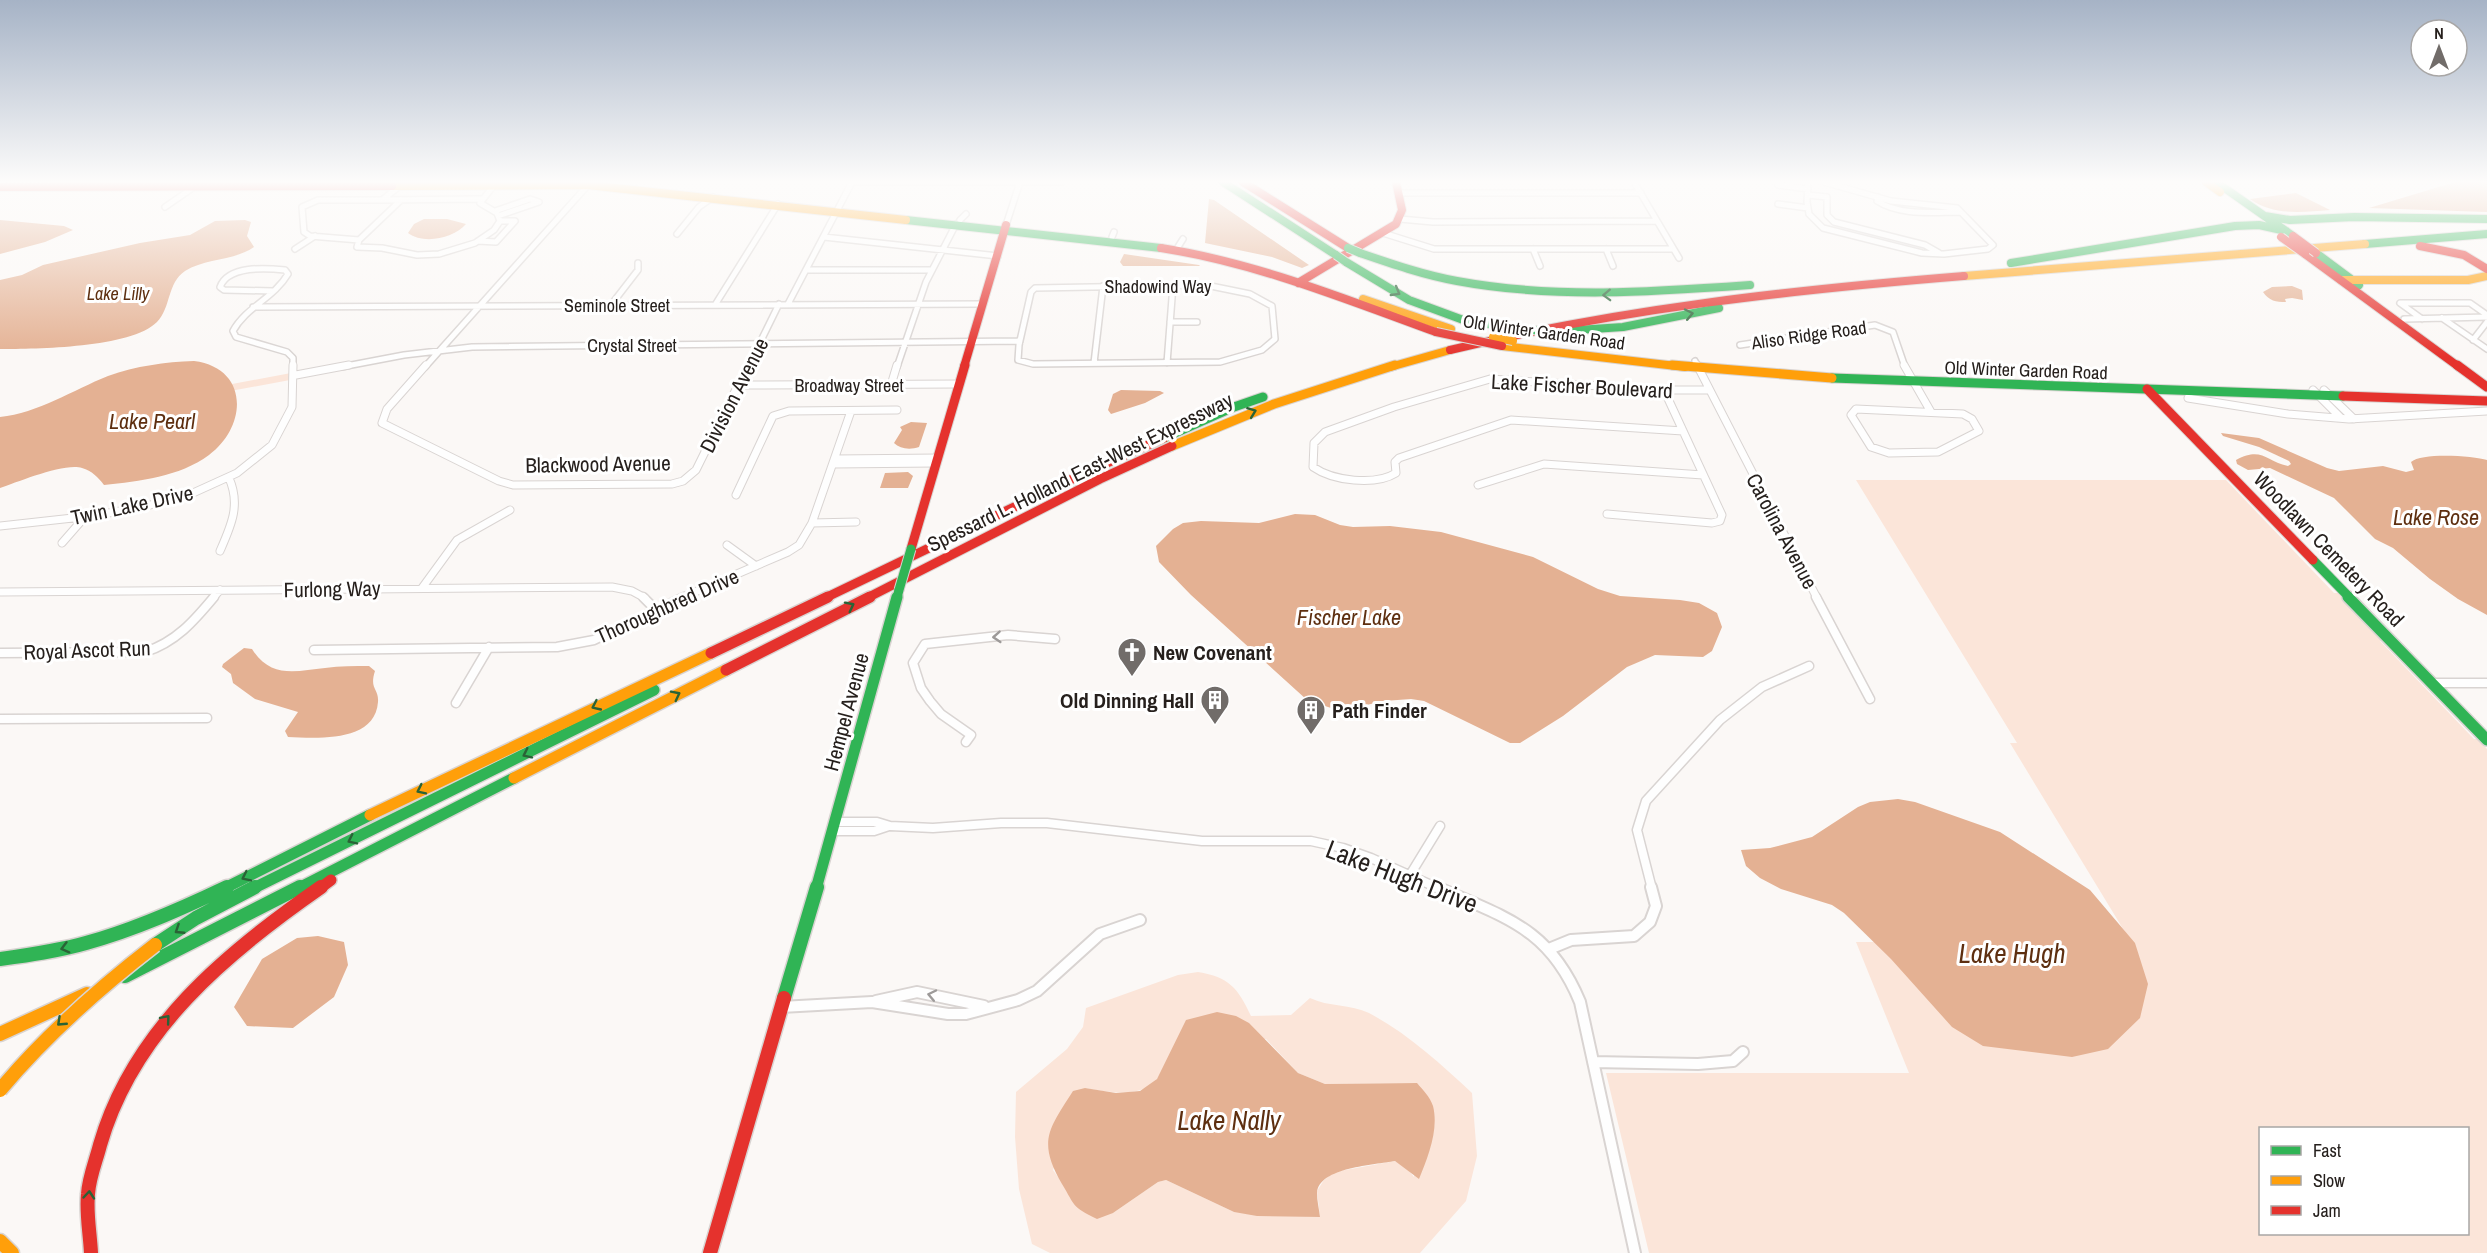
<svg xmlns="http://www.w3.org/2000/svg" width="2487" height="1253" font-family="'Archivo Narrow',sans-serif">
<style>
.green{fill:#fbe5d9;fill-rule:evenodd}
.water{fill:#e4b193}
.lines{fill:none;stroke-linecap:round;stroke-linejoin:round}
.street-far3-casing{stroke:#d9d4d2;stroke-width:8}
.street-far2-casing{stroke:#d9d4d2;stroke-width:9}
.street-far1-casing{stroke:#d9d4d2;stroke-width:11}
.street-casing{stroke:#d9d4d2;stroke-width:14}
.fast-far3-casing{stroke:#d9d4d2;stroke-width:10}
.fast-far2-casing{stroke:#d9d4d2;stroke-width:11}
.fast-far1-casing{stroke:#d9d4d2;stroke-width:14}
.fast-casing{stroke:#d9d4d2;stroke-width:17}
.slow-far3-casing{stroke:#d9d4d2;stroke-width:10}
.slow-far2-casing{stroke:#d9d4d2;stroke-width:11}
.slow-far1-casing{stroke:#d9d4d2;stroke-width:14}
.slow-casing{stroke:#d9d4d2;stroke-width:17}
.jam-far3-casing{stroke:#d9d4d2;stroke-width:10}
.jam-far2-casing{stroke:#d9d4d2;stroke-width:11}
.jam-far1-casing{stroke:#d9d4d2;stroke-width:14}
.jam-casing{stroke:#d9d4d2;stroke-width:17}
.street-far3{stroke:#fefefe;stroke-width:5}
.street-far2{stroke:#fefefe;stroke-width:7}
.street-far1{stroke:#fefefe;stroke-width:8}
.street{stroke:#fefefe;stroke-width:10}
.fast-far3{stroke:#30b455;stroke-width:8}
.fast-far2{stroke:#30b455;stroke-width:9}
.fast-far1{stroke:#30b455;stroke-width:11}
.fast{stroke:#30b455;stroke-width:14}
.slow-far3{stroke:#ff9f0a;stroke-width:8}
.slow-far2{stroke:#ff9f0a;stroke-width:9}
.slow-far1{stroke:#ff9f0a;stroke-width:11}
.slow{stroke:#ff9f0a;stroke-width:14}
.jam-far3{stroke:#e5322d;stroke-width:8}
.jam-far2{stroke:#e5322d;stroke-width:9}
.jam-far1{stroke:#e5322d;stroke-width:11}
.jam{stroke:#e5322d;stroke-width:14}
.fast-bridge-far1-casing{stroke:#d9d4d2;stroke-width:10;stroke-linecap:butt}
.fast-bridge-casing{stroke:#d9d4d2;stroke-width:11;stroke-linecap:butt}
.slow-bridge-far1-casing{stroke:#d9d4d2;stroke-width:10;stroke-linecap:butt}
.slow-bridge-casing{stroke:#d9d4d2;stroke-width:17;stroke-linecap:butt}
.jam-bridge-casing{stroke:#d9d4d2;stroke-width:10;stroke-linecap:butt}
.fast-bridge-far1{stroke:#30b455;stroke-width:8}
.fast-bridge{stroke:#30b455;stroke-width:9}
.slow-bridge-far1{stroke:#ff9f0a;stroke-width:8}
.slow-bridge{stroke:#ff9f0a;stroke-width:14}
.jam-bridge{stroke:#e5322d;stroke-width:8}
.oneway{stroke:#2a6336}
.oneway2{stroke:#9d9a99}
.labels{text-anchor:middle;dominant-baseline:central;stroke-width:6;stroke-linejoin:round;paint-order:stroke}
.far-street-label{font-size:18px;fill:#26201d;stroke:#fff}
.far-water-label{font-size:18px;font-style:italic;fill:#5e2f10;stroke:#fff}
.street-label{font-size:21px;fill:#26201d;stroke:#fff}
.poi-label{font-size:21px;font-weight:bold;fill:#26201d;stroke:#fff;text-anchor:start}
.water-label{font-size:22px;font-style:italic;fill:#5e2f10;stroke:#fff}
.near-street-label{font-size:26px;fill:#26201d;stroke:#fff}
.near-water-label{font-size:27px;font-style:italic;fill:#5e2f10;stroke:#fff}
</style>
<rect width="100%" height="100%" fill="#fbf8f6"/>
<!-- green -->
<path class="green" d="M291,373L290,380L214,394L216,387Z
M1856,480H2226L2334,593H2340L2386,640L2380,641L2474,739H2478L2487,749V1253H1649L1606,1073H1909L1856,942H2131L2010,743H2017ZM2260,1128H2468V1234H2260Z
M1198,972C1229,977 1238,988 1251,1016L1291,1015L1310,998C1328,1007 1351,1004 1369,1013C1407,1033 1441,1064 1472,1093L1477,1156L1466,1201L1420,1253H1050L1032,1244L1019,1189L1015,1137L1016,1092L1067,1049L1083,1027L1086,1008L1178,975ZM1179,1037L1266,1039L1298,1073L1325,1084L1417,1083L1414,1177L1406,1167L1395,1161L1334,1172L1324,1180L1317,1191L1320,1217L1234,1212L1166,1180L1158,1182L1113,1213L1063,1184L1053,1170L1085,1088C1107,1092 1141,1099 1157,1079C1165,1070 1172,1049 1179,1037Z"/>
<!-- water -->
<path class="water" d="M2455,182H2487V212L2369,208Z
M2296,193L2330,210C2302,212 2274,216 2250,199Z
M1209,199L1214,200L1309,265L1302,268L1272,257L1205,243Z
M424,219H447L466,224C454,238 424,245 408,233L414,224Z
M0,220L64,226L73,230L45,242L0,254Z
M245,220L251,222L247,236L254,247C234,261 206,258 185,271C167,283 171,308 157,322C131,348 36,349 0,349V280L22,275L43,265L140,243L190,235L215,221Z
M1124,254L1199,265L1200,266H1123L1120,262Z
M2292,286L2302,290L2303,300L2292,298L2285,299L2286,302C2276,302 2269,301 2263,292L2272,287Z
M194,361C249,368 248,426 209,455C179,477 140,481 104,485C98,477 92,471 82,468C66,462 17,482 0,488V417C38,413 73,390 108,376C136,366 165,362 194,361Z
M1121,390L1160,391L1164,393L1145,403L1111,414L1108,410L1113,394Z
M911,422L927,423L919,447C910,450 900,449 894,443L902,430L900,427Z
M2221,433L2259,438L2327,468L2339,471L2383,466L2406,472L2414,470L2411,462C2422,452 2474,456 2487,460V615L2458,599L2430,579L2393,548L2375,539L2334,498L2270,468L2248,470L2237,464L2236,460C2262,446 2265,461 2288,466L2291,464L2289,461L2259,447L2223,436Z
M908,472L913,476L908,488H880L885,473Z
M1295,514L1315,515L1340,525L1353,527L1390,526L1441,532L1533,557L1598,589L1620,596L1680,600L1699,603L1717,613L1722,627L1712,651L1703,657L1655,655L1627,667L1563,716L1520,743H1510L1424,701L1411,699L1384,701L1353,708H1331L1307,700L1191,595L1159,562L1156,546L1173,529L1183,523L1201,521L1259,523Z
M244,648L252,649C271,679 296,671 325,668C340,666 355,666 369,666L375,671C369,690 379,688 378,702C375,743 317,738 288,737L285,731L298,712L255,699L233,683L231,674L222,667L223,664Z
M1898,799L1915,802L2000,832L2090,890L2135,943L2148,984L2140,1018L2108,1049L2072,1057L1983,1046L1952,1027L1891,959L1844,913L1832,905L1781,889L1760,878L1746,866L1741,850L1770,848L1812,837L1858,807L1870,802Z
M318,936L344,942L348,965L334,997L293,1028L247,1026L234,1007L262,959L297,938Z
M1217,1012L1236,1016L1249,1023L1298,1073L1325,1084L1417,1083C1423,1090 1430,1097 1433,1106C1439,1130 1428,1157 1419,1179L1395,1161C1375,1165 1319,1167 1317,1193C1317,1201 1319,1209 1320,1217L1257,1216L1234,1212L1166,1180L1158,1182L1113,1213L1097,1219C1071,1206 1076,1207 1062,1184C1037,1141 1049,1129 1073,1091L1085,1088L1116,1093L1140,1091L1157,1079L1186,1020Z"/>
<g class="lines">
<!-- street-far3 casing -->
<g class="street-far3-casing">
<path id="street-far3" d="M851,182H1062
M1634,182L1679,258
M1808,182L1807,202L1809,214L1823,228L1922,253L1944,254L1988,249L1993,245L1957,208L1891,201L1824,182
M1778,185L1808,189
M1398,193H1641
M1808,195L1827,197V215L1834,222L1925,245L1939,253
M1878,197L1877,201C1900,216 1933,212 1960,212
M382,200L481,199
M401,200L359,240L357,247L382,248L417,255L439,254L475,243L494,230L500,221L497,213L480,203L495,184
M1778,204L1808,208
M165,207L194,187
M495,211L530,199L539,202L498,216
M1400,219L1433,222L1657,221
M960,220L966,214
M1006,225L1020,182
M1383,233L1434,249H1673
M677,234L699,207L713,197
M824,237L998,256
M1112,237L1114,232
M359,240L310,236L304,232L302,207L318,200H382L401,185
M478,241L496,242L515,221H500
M295,249L315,236
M1533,249L1540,266
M1606,249L1613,266
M1176,250L1183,239
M806,270H930
M1206,285L1250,294L1272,306L1275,339L1262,350L1220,362L1033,364L1018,360L1019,345L1031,292L1035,288Z
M273,291L224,290L220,287C228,265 266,268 285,270L288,274C274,298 246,307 233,331L236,337L287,352L293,358V367
M788,304L852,182
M611,305L638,270V263
M715,305L778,204
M253,307L982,304
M2442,318L2487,349
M2404,319L2487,317
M2422,319L2400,303H2470L2487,315
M1170,322H1197
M2473,340L2487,322
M1740,345L1875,325L1893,332L1905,367
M1695,361L1698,367
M1094,363L1103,286
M1167,363L1173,285
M341,367L404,355L472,347L1020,341
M425,367L588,185
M748,367L779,304
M897,367L926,282L956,224"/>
</g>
<!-- street-far2 casing -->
<g class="street-far2-casing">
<path id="street-far2" d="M426,365L387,409L382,423L499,481L513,485L672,484L683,481L696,470L748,365
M1697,365L1817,598
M1904,365L1931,412
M296,375L349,365
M739,385L959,384
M891,385L897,365
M2313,390L2341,418
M2324,390L2354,419
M2188,398L2288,414L2349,419L2487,411
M1856,409L1963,414L1972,419L1979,431L1938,452L1889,453L1871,447L1851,415Z
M1683,431L1511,420L1399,458L1395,462L1396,473C1375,486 1333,481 1313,467L1314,443L1325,432L1394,407L1490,379L1664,390H1708
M835,459L938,458
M833,464L936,463
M1478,485L1544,464L1703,475
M736,495L773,416L789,411L897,410
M1607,514L1712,523L1720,521L1722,515L1664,390
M812,523L856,522
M0,526L91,516L143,507L193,493L237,473L272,445L292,407L293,365
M62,543L83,519
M727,545L756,566
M220,551C231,526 241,505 229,478
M422,588L457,540L510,510
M0,592L612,587L632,591L645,598
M213,598L220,590
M681,598L788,552L799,545L812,523L851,411"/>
</g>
<!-- street-far1 casing -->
<g class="street-far1-casing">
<path id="street-far1" d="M643,597L655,609
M1816,597L1870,699
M314,650L557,647L594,640L684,597
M0,653L145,652C176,642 194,621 214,597
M2431,683H2487
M456,703L489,647
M0,719L207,718
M966,742L971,735L941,714L930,701L921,688L913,663L925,644L1008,635L1055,639
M836,822H877L890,826L933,828L1001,823H1047L1202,841H1311L1343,848L1371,858L1440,889
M834,831H874L889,826
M1410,875L1440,826
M1652,889L1637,830L1646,801L1720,720L1762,687L1809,666"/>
</g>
<!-- street casing -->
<g class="street-casing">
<path id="street" d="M1437,887C1505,918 1549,927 1580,1002L1635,1253
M1549,949L1571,940L1634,936L1650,922L1656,906L1651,887
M876,1001L917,992L984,1006
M781,1007L872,1002L948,1014H966L1018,1000L1037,991L1100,934L1140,920
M1593,1062L1698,1064L1733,1061L1743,1052"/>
</g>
<!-- fast-far3 casing -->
<g class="fast-far3-casing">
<path id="fast-far3" d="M1223,182L1336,255
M2216,182L2293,236
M2265,216L2290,220L2354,217L2487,219
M906,220L1161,248
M2365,244L2487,234
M1360,253C1392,264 1424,275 1457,281C1554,299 1652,292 1750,285
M2316,253L2359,285
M1346,262L1409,300L1466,321
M2011,263L2235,226L2259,225L2286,231
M1562,331L1623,327L1719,308"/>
</g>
<!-- fast-far2 casing -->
<g class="fast-far2-casing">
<path id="fast-far2" d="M1832,378L2343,396
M1164,438L1234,407L1263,397
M2313,560L2350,598
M897,598L899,590"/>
</g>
<!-- fast-far1 casing -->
<g class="fast-far1-casing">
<path id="fast-far1" d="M2348,597L2487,740
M223,889L370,815
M252,889L654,690
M297,889L514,778
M816,889L897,597"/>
</g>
<!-- fast casing -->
<g class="fast-casing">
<path id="fast" d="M155,945L196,918L255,887
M0,959C29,955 58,951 86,943C134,930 181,909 227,887
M125,976L300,887
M784,998L817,887"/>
</g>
<!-- slow-far3 casing -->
<g class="slow-far3-casing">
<path id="slow-far3" d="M2206,182L2220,192
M392,186L588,185L906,220
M1964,276L2365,244
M2341,280H2468L2487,276
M1363,299L1451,329
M1502,346L1685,367
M1390,367L1450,350"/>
</g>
<!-- slow-far2 casing -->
<g class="slow-far2-casing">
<path id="slow-far2" d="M1672,365L1832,378
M1172,446L1274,404L1395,365"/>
</g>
<!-- slow-far1 casing -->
<g class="slow-far1-casing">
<path id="slow-far1" d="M514,778L726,670
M370,815L711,653"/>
</g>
<!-- slow casing -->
<g class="slow-casing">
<path id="slow" d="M0,1034L87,994
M0,1241L12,1253"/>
</g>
<!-- jam-far3 casing -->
<g class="jam-far3-casing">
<path id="jam-far3" d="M1243,182L1348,248
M0,187L392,186
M2420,246L2464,255L2487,269
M1161,248C1257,263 1345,299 1436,332
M2305,254L2459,367
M1298,283L1396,224L1402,210L1396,182
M1450,350C1619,309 1791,290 1964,276
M964,367L1006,225"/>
</g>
<!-- jam-far2 casing -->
<g class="jam-far2-casing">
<path id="jam-far2" d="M2457,365L2487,387
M2147,389L2313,560
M2343,396L2487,401
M911,549L965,365
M825,598L1089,471L1164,438
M867,598L1100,479L1172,446"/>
</g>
<!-- jam-far1 casing -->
<g class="jam-far1-casing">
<path id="jam-far1" d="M711,653L828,597
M726,670L870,597
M319,889L331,880"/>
</g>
<!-- jam casing -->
<g class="jam-casing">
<path id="jam" d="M91,1253C90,1233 86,1213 88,1194C89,1177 96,1161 100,1145C133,1030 226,953 321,887
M710,1253L784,998"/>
</g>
<!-- street-far3 -->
<use href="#street-far3" class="street-far3"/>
<!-- street-far2 -->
<use href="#street-far2" class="street-far2"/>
<!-- street-far1 -->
<use href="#street-far1" class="street-far1"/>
<!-- street -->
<use href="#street" class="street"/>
<!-- fast-far3 -->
<use href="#fast-far3" class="fast-far3"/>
<!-- fast-far2 -->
<use href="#fast-far2" class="fast-far2"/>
<!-- fast-far1 -->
<use href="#fast-far1" class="fast-far1"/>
<!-- fast -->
<use href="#fast" class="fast"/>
<!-- slow-far3 -->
<use href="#slow-far3" class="slow-far3"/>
<!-- slow-far2 -->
<use href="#slow-far2" class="slow-far2"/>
<!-- slow-far1 -->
<use href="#slow-far1" class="slow-far1"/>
<!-- slow -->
<use href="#slow" class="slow"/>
<!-- jam-far3 -->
<use href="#jam-far3" class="jam-far3"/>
<!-- jam-far2 -->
<use href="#jam-far2" class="jam-far2"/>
<!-- jam-far1 -->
<use href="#jam-far1" class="jam-far1"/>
<!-- jam -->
<use href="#jam" class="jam"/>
<!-- fast-bridge-far1 casing -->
<g class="fast-bridge-far1-casing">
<path id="fast-bridge-far1" d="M1348,248L1360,253
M1336,255L1346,262
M1466,321L1548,332"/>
</g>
<!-- fast-bridge casing -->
<g class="fast-bridge-casing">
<path id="fast-bridge" d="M899,590L911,549"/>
</g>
<!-- slow-bridge-far1 casing -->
<g class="slow-bridge-far1-casing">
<path id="slow-bridge-far1" d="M1493,337L1513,341"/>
</g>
<!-- slow-bridge casing -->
<g class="slow-bridge-casing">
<path id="slow-bridge" d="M0,1090C46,1035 98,989 155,945"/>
</g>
<!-- jam-bridge casing -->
<g class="jam-bridge-casing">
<path id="jam-bridge" d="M2293,236L2316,253
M2281,237L2305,254
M1436,332L1502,346"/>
</g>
<!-- fast-bridge-far1 -->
<use href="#fast-bridge-far1" class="fast-bridge-far1"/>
<!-- fast-bridge -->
<use href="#fast-bridge" class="fast-bridge"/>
<!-- slow-bridge-far1 -->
<use href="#slow-bridge-far1" class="slow-bridge-far1"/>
<!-- slow-bridge -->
<use href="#slow-bridge" class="slow-bridge"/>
<!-- jam-bridge -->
<use href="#jam-bridge" class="jam-bridge"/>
</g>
<!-- one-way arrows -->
<defs><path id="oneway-chevron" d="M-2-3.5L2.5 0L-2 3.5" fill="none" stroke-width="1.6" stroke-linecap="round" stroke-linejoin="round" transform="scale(1.5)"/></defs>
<g class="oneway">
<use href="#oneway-chevron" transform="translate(1396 292) rotate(30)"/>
<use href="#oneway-chevron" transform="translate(1607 295) rotate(178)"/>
<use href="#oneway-chevron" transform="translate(1689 314) rotate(-12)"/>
<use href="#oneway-chevron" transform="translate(1252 412) rotate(-21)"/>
<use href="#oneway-chevron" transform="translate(850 606) rotate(-27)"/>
<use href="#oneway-chevron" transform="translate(676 695) rotate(-27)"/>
<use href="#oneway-chevron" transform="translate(596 706) rotate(155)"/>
<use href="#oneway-chevron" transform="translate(527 754) rotate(154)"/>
<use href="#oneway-chevron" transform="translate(421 790) rotate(154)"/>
<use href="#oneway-chevron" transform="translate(352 840) rotate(154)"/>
<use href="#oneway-chevron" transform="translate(246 877) rotate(154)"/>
<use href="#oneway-chevron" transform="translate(179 930) rotate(147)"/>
<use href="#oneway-chevron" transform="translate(65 948) rotate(165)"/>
<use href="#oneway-chevron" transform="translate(166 1019) rotate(-50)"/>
<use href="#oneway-chevron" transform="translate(61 1022) rotate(137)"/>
<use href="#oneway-chevron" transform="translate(89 1195) rotate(-85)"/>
</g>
<g class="oneway2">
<use href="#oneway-chevron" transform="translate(997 637) rotate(176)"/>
<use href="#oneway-chevron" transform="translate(932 995) rotate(-168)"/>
</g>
<!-- sky -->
<linearGradient id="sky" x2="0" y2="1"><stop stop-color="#a6b3c6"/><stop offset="0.51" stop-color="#fdfcfb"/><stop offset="1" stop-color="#fdfcfb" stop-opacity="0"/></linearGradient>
<rect width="2487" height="357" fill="url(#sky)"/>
<!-- icons -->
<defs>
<g id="church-pin" transform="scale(1.5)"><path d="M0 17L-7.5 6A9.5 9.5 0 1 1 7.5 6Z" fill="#716c69" stroke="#fff"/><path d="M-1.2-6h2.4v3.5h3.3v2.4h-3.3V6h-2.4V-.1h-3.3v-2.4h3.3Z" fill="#fff"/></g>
<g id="building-pin" transform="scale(1.5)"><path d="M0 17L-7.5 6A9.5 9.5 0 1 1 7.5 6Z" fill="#716c69" stroke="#fff"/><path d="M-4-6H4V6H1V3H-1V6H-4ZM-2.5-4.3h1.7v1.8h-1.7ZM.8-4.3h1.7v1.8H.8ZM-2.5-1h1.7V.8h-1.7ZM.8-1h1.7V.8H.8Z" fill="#fff"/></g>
</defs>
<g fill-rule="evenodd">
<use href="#church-pin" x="1132" y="652"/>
<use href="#building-pin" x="1215" y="700"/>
<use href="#building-pin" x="1311" y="710"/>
</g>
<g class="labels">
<!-- far-street labels -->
<g class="far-street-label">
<text x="1158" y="286">Shadowind Way</text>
<text x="617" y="305">Seminole Street</text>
<text transform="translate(1544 332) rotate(8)">Old Winter Garden Road</text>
<text transform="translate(1809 335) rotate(-8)">Aliso Ridge Road</text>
<text x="632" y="345">Crystal Street</text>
<text transform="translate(2026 370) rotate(2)">Old Winter Garden Road</text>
<text x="849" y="385">Broadway Street</text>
</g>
<!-- far-water labels -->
<g class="far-water-label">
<text x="118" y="293">Lake Lilly</text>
</g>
<!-- street labels -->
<g class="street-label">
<text transform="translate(1582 386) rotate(3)">Lake Fischer Boulevard</text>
<text transform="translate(734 395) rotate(-63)">Division Avenue</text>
<text transform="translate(598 464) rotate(-1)">Blackwood Avenue</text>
<text transform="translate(1080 472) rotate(-26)">Spessard L. Holland East-West Expressway</text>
<text transform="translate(132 505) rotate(-12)">Twin Lake Drive</text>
<text transform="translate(1782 531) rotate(62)">Carolina Avenue</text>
<text transform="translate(2329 549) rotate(46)">Woodlawn Cemetery Road</text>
<text transform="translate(332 589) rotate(-1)">Furlong Way</text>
<text transform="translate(667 606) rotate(-24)">Thoroughbred Drive</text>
<text transform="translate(87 650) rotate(-2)">Royal Ascot Run</text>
<text transform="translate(846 712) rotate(-75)">Hempel Avenue</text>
</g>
<!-- poi labels -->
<g class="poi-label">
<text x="1153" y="652">New Covenant</text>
<text x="1194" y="700" text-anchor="end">Old Dinning Hall</text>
<text x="1332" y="710">Path Finder</text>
</g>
<!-- water labels -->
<g class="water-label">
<text x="152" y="421">Lake Pearl</text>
<text x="2436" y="517">Lake Rose</text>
<text x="1349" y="617">Fischer Lake</text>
</g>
<!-- near-street labels -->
<g class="near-street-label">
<text transform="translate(1402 876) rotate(21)">Lake Hugh Drive</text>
</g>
<!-- near-water labels -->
<g class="near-water-label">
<text x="2012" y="953">Lake Hugh</text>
<text x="1229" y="1120">Lake Nally</text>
</g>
</g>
<!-- legend -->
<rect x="2259" y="1127" width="210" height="108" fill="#ffffff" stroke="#a8a6a5" stroke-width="1.5"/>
<rect x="2271" y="1146" width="30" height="9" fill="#30b455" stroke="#a8a6a5" stroke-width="1.5"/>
<text x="2313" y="1157" font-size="18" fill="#26201d">Fast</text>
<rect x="2271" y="1176" width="30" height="9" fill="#ff9f0a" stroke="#a8a6a5" stroke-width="1.5"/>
<text x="2313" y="1187" font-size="18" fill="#26201d">Slow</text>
<rect x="2271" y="1206" width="30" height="9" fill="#e5322d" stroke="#a8a6a5" stroke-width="1.5"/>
<text x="2313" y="1217" font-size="18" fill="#26201d">Jam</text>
<!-- north arrow -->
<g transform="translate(2439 48)"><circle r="28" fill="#ffffff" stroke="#a8a6a5" stroke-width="1.5"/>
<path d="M0-4.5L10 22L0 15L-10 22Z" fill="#716c69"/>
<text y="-9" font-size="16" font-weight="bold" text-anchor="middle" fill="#26201d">N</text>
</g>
</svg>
